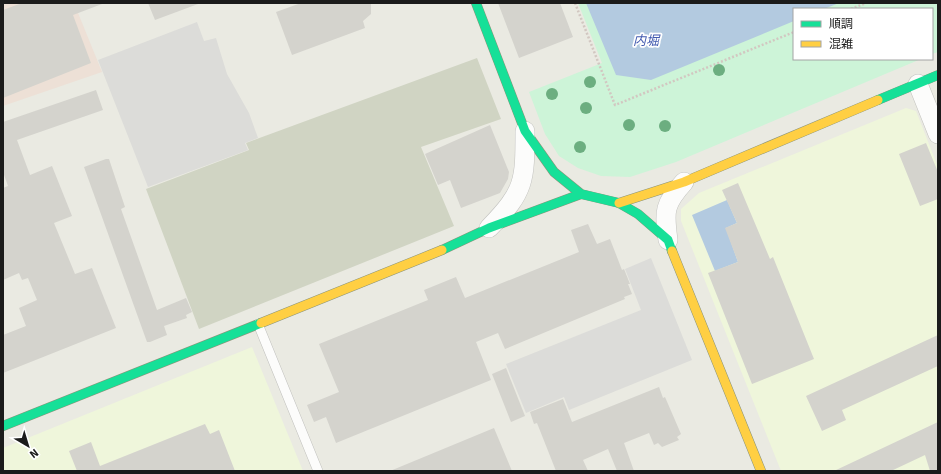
<svg xmlns="http://www.w3.org/2000/svg" width="941" height="474" font-family="Signika,'Noto Sans JP',sans-serif">
<style>
.commercial{fill:#ede0d6}
.education{fill:#eff6db}
.construction{fill:#d0d4c3}
.park{fill:#cdf4d8}
.parking{fill:#dcdcd9}
.water{fill:#b3cae0}
.building{fill:#d4d3cd}
.lines{fill:none;stroke-linecap:round;stroke-linejoin:round}
.lane-casing{stroke:#c2c2bf;stroke-width:10}
.street-casing{stroke:#c2c2bf;stroke-width:20}
.fast-casing{stroke:#8b947a;stroke-width:10}
.slow-casing{stroke:#8b947a;stroke-width:10}
.path{stroke:#d2c7c1;stroke-width:2.5;stroke-dasharray:2 2;stroke-linecap:butt}
.lane{stroke:#fcfcfb;stroke-width:9}
.street{stroke:#fcfcfb;stroke-width:19}
.fast{stroke:#16e098;stroke-width:9}
.slow{stroke:#ffcf43;stroke-width:9}
.tree{fill:#6cae80}
.labels{text-anchor:middle;dominant-baseline:central;stroke-width:3.5;stroke-linejoin:round;paint-order:stroke}
.water-label{font-size:13px;font-style:italic;fill:#425aaf;stroke:#fff}
</style>
<rect width="100%" height="100%" fill="#eaeae2"/>
<!-- commercial -->
<path class="commercial" d="M3,3H74L102,72L3,106Z"/>
<!-- education -->
<path class="education" d="M906,108L916,111L938,167V471H781L681,221V209L699,193Z
M252,347L303,471H3V448Z"/>
<!-- construction -->
<path class="construction" d="M477,58L501,119L421,147L454,226L199,329L146,189L249,150L246,143Z"/>
<!-- park -->
<path class="park" d="M578,3H938V52L932,54V9H794V59H921L676,162L630,177L601,176L578,168L559,156L545,134L529,92L602,63Z"/>
<!-- parking -->
<path class="parking" d="M197,22L204,41L216,38L227,74L249,113L258,138L245,143L248,150L148,187L98,60Z
M651,258L692,360L569,410L564,397L526,413L506,364L641,310L625,269Z"/>
<!-- water -->
<path class="water" d="M586,3H839L824,9H794V21L651,80L616,75Z
M727,200L737,223L726,228L738,262L715,271L692,215Z"/>
<!-- building -->
<path class="building" d="M22,3L102,4L73,15L91,63L3,98V10Z
M148,3H197L198,4L155,20Z
M301,3H371V14L363,21L365,28L292,55L276,12Z
M498,3H560L573,37L519,58Z
M96,90L103,110L17,140L30,175L52,166L72,216L54,223L75,274L92,268L116,328L3,373V335L26,326L19,308L37,300L28,278L22,280L19,273L3,280V188L8,186L3,172V122Z
M490,125L509,172L508,179L500,193L461,208L450,180L438,185L425,154Z
M926,143L938,172V199L920,206L899,154Z
M106,159H109L125,207L121,209L157,310L186,298L192,312L186,315L187,318L164,326L167,335L150,342H147L84,167Z
M738,183L770,259L773,257L814,359L752,384L708,273L738,262L725,228L737,223L722,190Z
M588,224L597,244L610,239L622,270L624,269L630,284H628L632,294L624,297L625,299L505,349L498,333L476,342L491,380L336,443L326,417L314,422L307,405L339,392L319,344L428,300L424,290L456,277L465,298L579,252L571,230Z
M938,335V366L842,410L846,420L822,431L806,396Z
M506,368L525,416L511,422L492,374Z
M659,387L663,398L665,397L681,434L677,437L679,440L662,447L658,443L654,445L649,433L624,443L634,471H617L608,449L583,460L588,471H556L537,423L534,424L530,412L563,399L572,422Z
M938,422V471H930L925,455L891,471H834Z
M205,424L210,434L219,430L235,471H77L69,451L91,442L100,466Z
M494,428L512,471H390Z"/>
<g class="lines">
<!-- lane casing -->
<g class="lane-casing">
<path id="lane" d="M258,324L318,471"/>
</g>
<!-- street casing -->
<g class="street-casing">
<path id="street" d="M918,84L938,134
M489,228C525,191 525,181 525,131
M668,240C664,211 664,204 684,182"/>
</g>
<!-- fast casing -->
<g class="fast-casing">
<path id="fast" d="M476,3L525,131L554,172L581,194L619,203L638,214L668,240L672,251
M878,100L938,75
M442,250L489,228L581,194
M3,426L261,323"/>
</g>
<!-- slow casing -->
<g class="slow-casing">
<path id="slow" d="M619,203L684,182L878,100
M672,251L761,471
M261,323L442,250"/>
</g>
<!-- path -->
<path class="path" d="M575,3L615,105L794,32
M851,9L866,3"/>
<!-- lane -->
<use href="#lane" class="lane"/>
<!-- street -->
<use href="#street" class="street"/>
<!-- fast -->
<use href="#fast" class="fast"/>
<!-- slow -->
<use href="#slow" class="slow"/>
</g>
<!-- trees -->
<g class="tree">
<circle cx="719" cy="70" r="6"/>
<circle cx="590" cy="82" r="6"/>
<circle cx="552" cy="94" r="6"/>
<circle cx="586" cy="108" r="6"/>
<circle cx="629" cy="125" r="6"/>
<circle cx="665" cy="126" r="6"/>
<circle cx="580" cy="147" r="6"/>
</g>
<g class="labels">
<!-- water labels -->
<g class="water-label">
<text x="646" y="41">内堀</text>
</g>
</g>
<!-- border -->
<rect width="941" height="474" fill="none" stroke="#1b1b1b" stroke-width="8"/>
<!-- legend -->
<rect x="793" y="8" width="140" height="52" fill="#ffffff" stroke="#a4a4a4"/>
<rect x="801" y="21" width="20" height="6" fill="#16e098" stroke="#a4a4a4"/>
<text x="829" y="28" font-size="12" fill="#1b1b1b">順調</text>
<rect x="801" y="41" width="20" height="6" fill="#ffcf43" stroke="#a4a4a4"/>
<text x="829" y="48" font-size="12" fill="#1b1b1b">混雑</text>
<!-- north arrow -->
<g transform="translate(28 446) rotate(142)" stroke="#ffffff" stroke-width="3" paint-order="stroke">
<path d="M0-3L7 15L0 10L-7 15Z" fill="#1b1b1b"/>
<text y="-6" font-size="11" font-weight="bold" text-anchor="middle" fill="#1b1b1b">N</text>
</g>
</svg>
